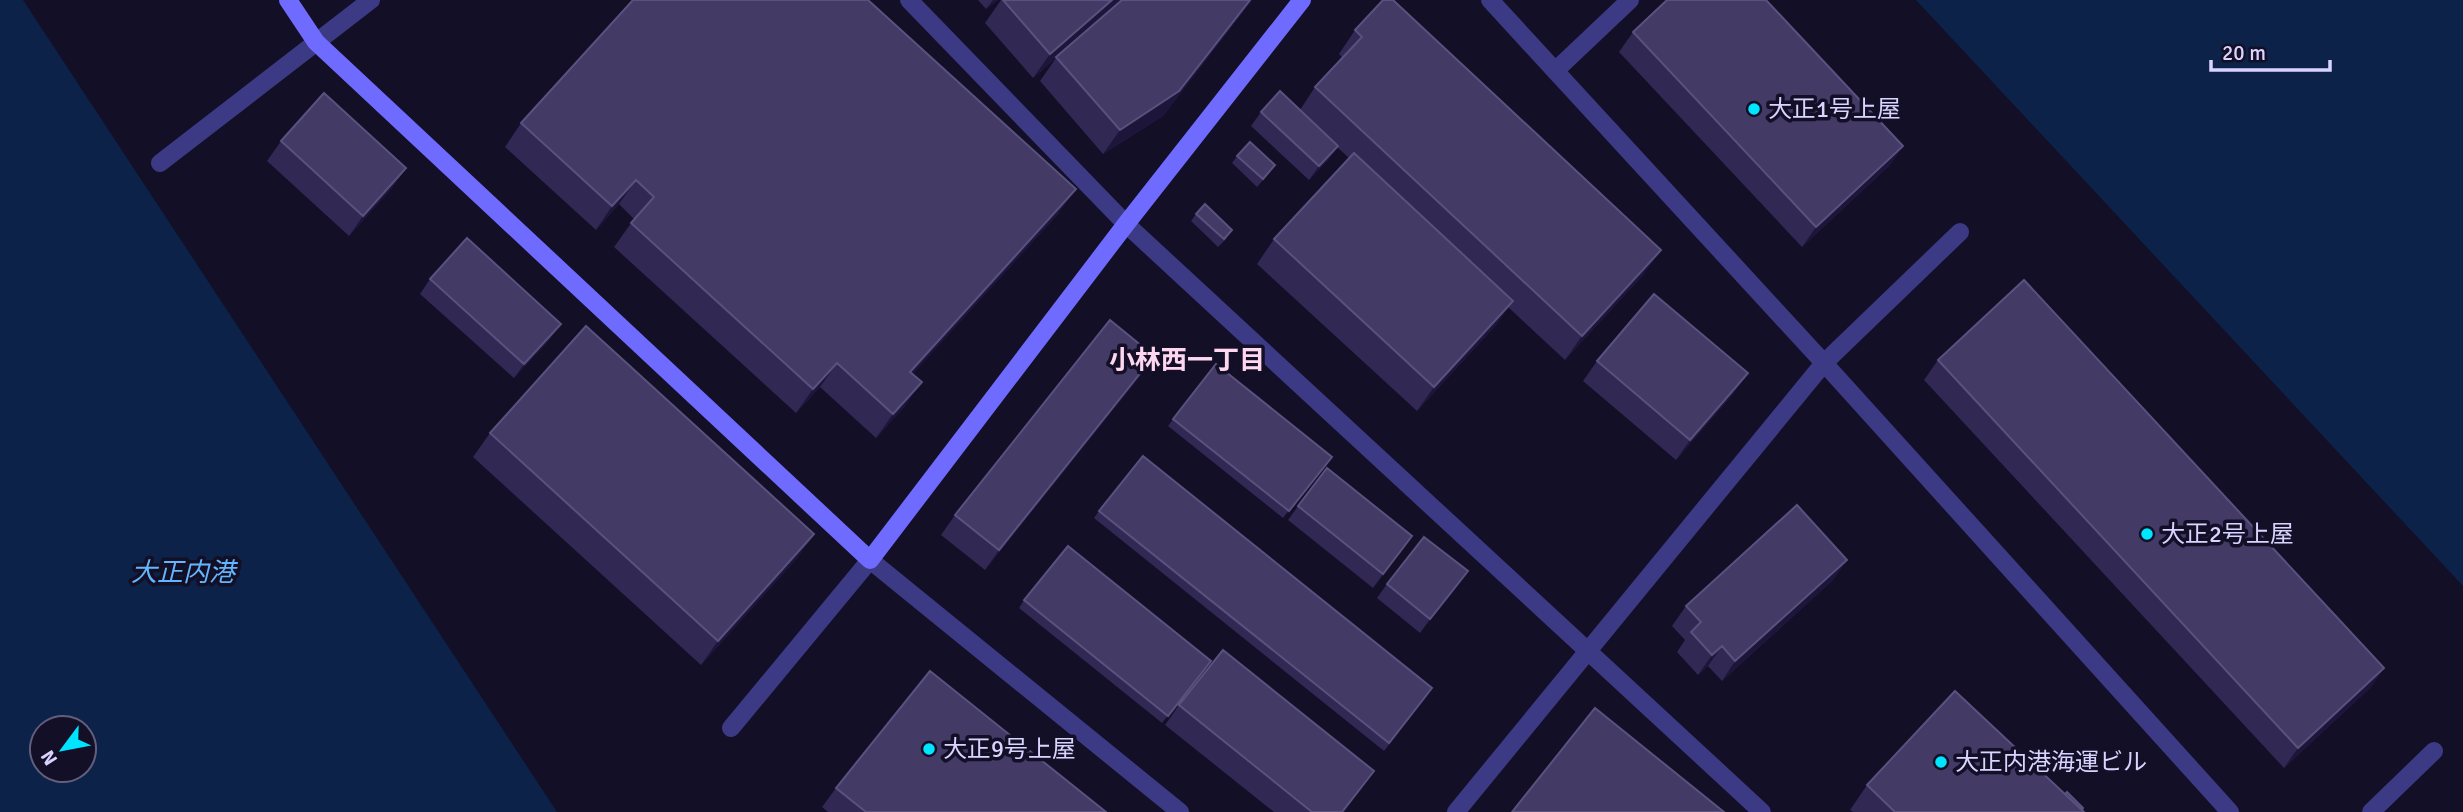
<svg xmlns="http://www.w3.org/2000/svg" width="2463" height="812" font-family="Signika,'Noto Sans JP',sans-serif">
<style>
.water{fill:#0c2248;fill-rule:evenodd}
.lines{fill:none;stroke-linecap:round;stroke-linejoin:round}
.street{stroke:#3d3a85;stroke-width:18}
.secondary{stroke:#6f6bff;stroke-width:18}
.wall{fill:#312854}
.shaded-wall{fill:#1d163a}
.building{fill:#433a66;stroke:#5a527e;stroke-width:2}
.poi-dot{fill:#00e5ff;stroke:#130f26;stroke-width:2.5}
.labels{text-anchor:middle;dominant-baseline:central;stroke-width:7;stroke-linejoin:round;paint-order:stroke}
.poi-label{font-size:24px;fill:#d9d4ff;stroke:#130f26;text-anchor:start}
.neighbourhood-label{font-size:26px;font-weight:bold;fill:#ffd6f0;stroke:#130f26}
.water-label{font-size:26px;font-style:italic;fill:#62b6ff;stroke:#130f26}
</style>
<rect width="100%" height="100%" fill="#130f26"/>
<!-- water -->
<path class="water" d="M0,0H23L557,812H0ZM84,728V770H42V728Z
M1916,0H2463V586Z"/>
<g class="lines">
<!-- street -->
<path class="street" d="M909,0L1126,224L1762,812
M1490,0L1824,363L2230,812
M1555,71L1630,0
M160,163L371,0
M731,728L870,560L1180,812
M1456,812L1824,363L1960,232
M2371,812L2434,751"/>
<!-- secondary -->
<path class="secondary" d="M288,0L316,42L870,560L1126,224L1302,0"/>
</g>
<!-- wall -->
<path class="wall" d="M978,0H998L986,9Z
M1001,0H1252L1163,116L1103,154L1040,81L1056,58L1033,78L985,23Z
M1355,30L1644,274L1565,360L1508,307L1496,325L1417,411L1257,264L1274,239L1349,158L1337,147L1328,160L1309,180L1251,126L1261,112L1300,110L1315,87L1343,58L1339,54Z
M1633,32L1903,146L1889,166L1802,247L1619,52Z
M521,123L1059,213L912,374L905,406L876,438L820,387L796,413L614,247L634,219L619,204L596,230L505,147Z
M281,141L406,168L392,188L349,236L267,161Z
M1237,156L1270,172L1257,187L1232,163Z
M1196,214L1227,238L1218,247L1191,221Z
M430,279L551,338L514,378L420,294Z
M1154,356L1140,376L985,570L941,535L955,515Z
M1938,360L2384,668L2370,688L2284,768L1924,380Z
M1597,361L1734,393L1676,460L1583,381Z
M1173,419L1332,457L1283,518L1168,426Z
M490,433L814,534L797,558L701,665L473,457Z
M1298,506L1402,550L1373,588L1288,520Z
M1099,511L1427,696L1384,751L1094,518Z
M1847,560L1833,580L1722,681L1708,666L1698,675L1677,652L1685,640L1672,626L1686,606Z
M1468,571L1420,633L1377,598L1387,584Z
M1024,600L1206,669L1162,723L1019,608Z
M1179,705L1374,771L1344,812H1274L1165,725Z
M1867,785L2082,810L2084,812H1853L1850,810Z
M836,788L1106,812H828L822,807Z"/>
<!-- shaded-wall -->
<path class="shaded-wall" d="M993,0H998L986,9Z
M1112,0H1123L1033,78L1050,54Z
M1250,0H1252L1163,116L1103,154L1120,130Z
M1338,146L1328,160L1309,180L1319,166Z
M1903,146L1889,166L1802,247L1816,227Z
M406,168L392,188L349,236L363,216Z
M636,180L619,204L596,230L612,206Z
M1076,189L1059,213L893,396L910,372Z
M1661,250L1644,274L1565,360L1582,336Z
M1513,301L1496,325L1417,411L1434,387Z
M561,324L551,338L514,378L524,364Z
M1154,356L1140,376L985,570L999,550Z
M837,363L820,387L796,413L813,389Z
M1748,373L1734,393L1676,460L1690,440Z
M922,382L905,406L876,438L893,414Z
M814,534L797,558L701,665L718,641Z
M1412,536L1402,550L1373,588L1383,574Z
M1847,560L1833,580L1722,681L1735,661Z
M1468,571L1458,586L1420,633L1430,619Z
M1722,646L1708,666L1698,675L1712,655Z
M2384,668L2370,688L2284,768L2298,748Z
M1374,771L1360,791L1344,812H1342Z"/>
<!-- building -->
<path class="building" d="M633,0H868L1076,189L910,372L922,382L893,414L837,363L813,389L631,223L654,197L636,180L612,206L521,123Z
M1003,0H1112L1050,54Z
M1122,0H1250L1179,91L1120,130L1056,57Z
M1383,0H1393L1661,250L1582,336L1315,87L1362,37L1355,30Z
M1667,0H1766L1903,146L1816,227L1633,32Z
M1280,91L1338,146L1319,166L1261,112Z
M324,93L406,168L363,216L281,141Z
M1250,142L1275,165L1263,179L1237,156Z
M1354,153L1513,301L1434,387L1274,239Z
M1205,204L1232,230L1224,239L1196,214Z
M467,238L561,324L524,364L430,279Z
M2024,280L2384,668L2298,748L1938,360Z
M1654,294L1748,373L1690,440L1597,361Z
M1110,320L1154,356L999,550L955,515Z
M586,326L814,534L718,641L490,433Z
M1216,364L1332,457L1289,511L1173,419Z
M1143,456L1432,688L1389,743L1099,511Z
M1327,468L1412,536L1383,574L1298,506Z
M1797,505L1847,560L1735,661L1722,646L1712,655L1691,632L1701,622L1686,606Z
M1424,537L1468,571L1430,619L1387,584Z
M1068,546L1211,661L1168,716L1024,600Z
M1223,650L1374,771L1342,812H1312L1179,705Z
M930,671L1106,812H866L836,788Z
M1955,691L2084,812H1895L1867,785Z
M1595,708L1724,812H1512Z
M2067,792L2083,808L2082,810L2065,794Z"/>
<!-- markers -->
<g class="poi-dot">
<circle cx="1754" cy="109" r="7"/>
<circle cx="2147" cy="534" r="7"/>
<circle cx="929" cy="749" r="7"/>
<circle cx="1941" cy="762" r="7"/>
</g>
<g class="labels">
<!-- poi labels -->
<g class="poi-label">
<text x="1768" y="109">大正1号上屋</text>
<text x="2161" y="534">大正2号上屋</text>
<text x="943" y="749">大正9号上屋</text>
<text x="1955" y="762">大正内港海運ビル</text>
</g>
<!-- neighbourhood labels -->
<g class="neighbourhood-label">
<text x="1187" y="361">小林西一丁目</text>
</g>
<!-- water labels -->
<g class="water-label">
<text x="183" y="573">大正内港</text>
</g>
</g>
<!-- north arrow -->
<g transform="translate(63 749) rotate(238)"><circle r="33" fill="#130f26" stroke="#625e7d" stroke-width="2"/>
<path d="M0-5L12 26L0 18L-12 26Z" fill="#00e5ff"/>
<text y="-10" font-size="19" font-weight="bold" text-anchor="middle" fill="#d9d4ff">N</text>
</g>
<!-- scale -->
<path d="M2211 60v10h119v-10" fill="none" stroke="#d9d4ff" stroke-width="3.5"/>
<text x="2222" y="60" font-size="21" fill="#d9d4ff" stroke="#130f26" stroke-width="5" paint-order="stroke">20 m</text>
</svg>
